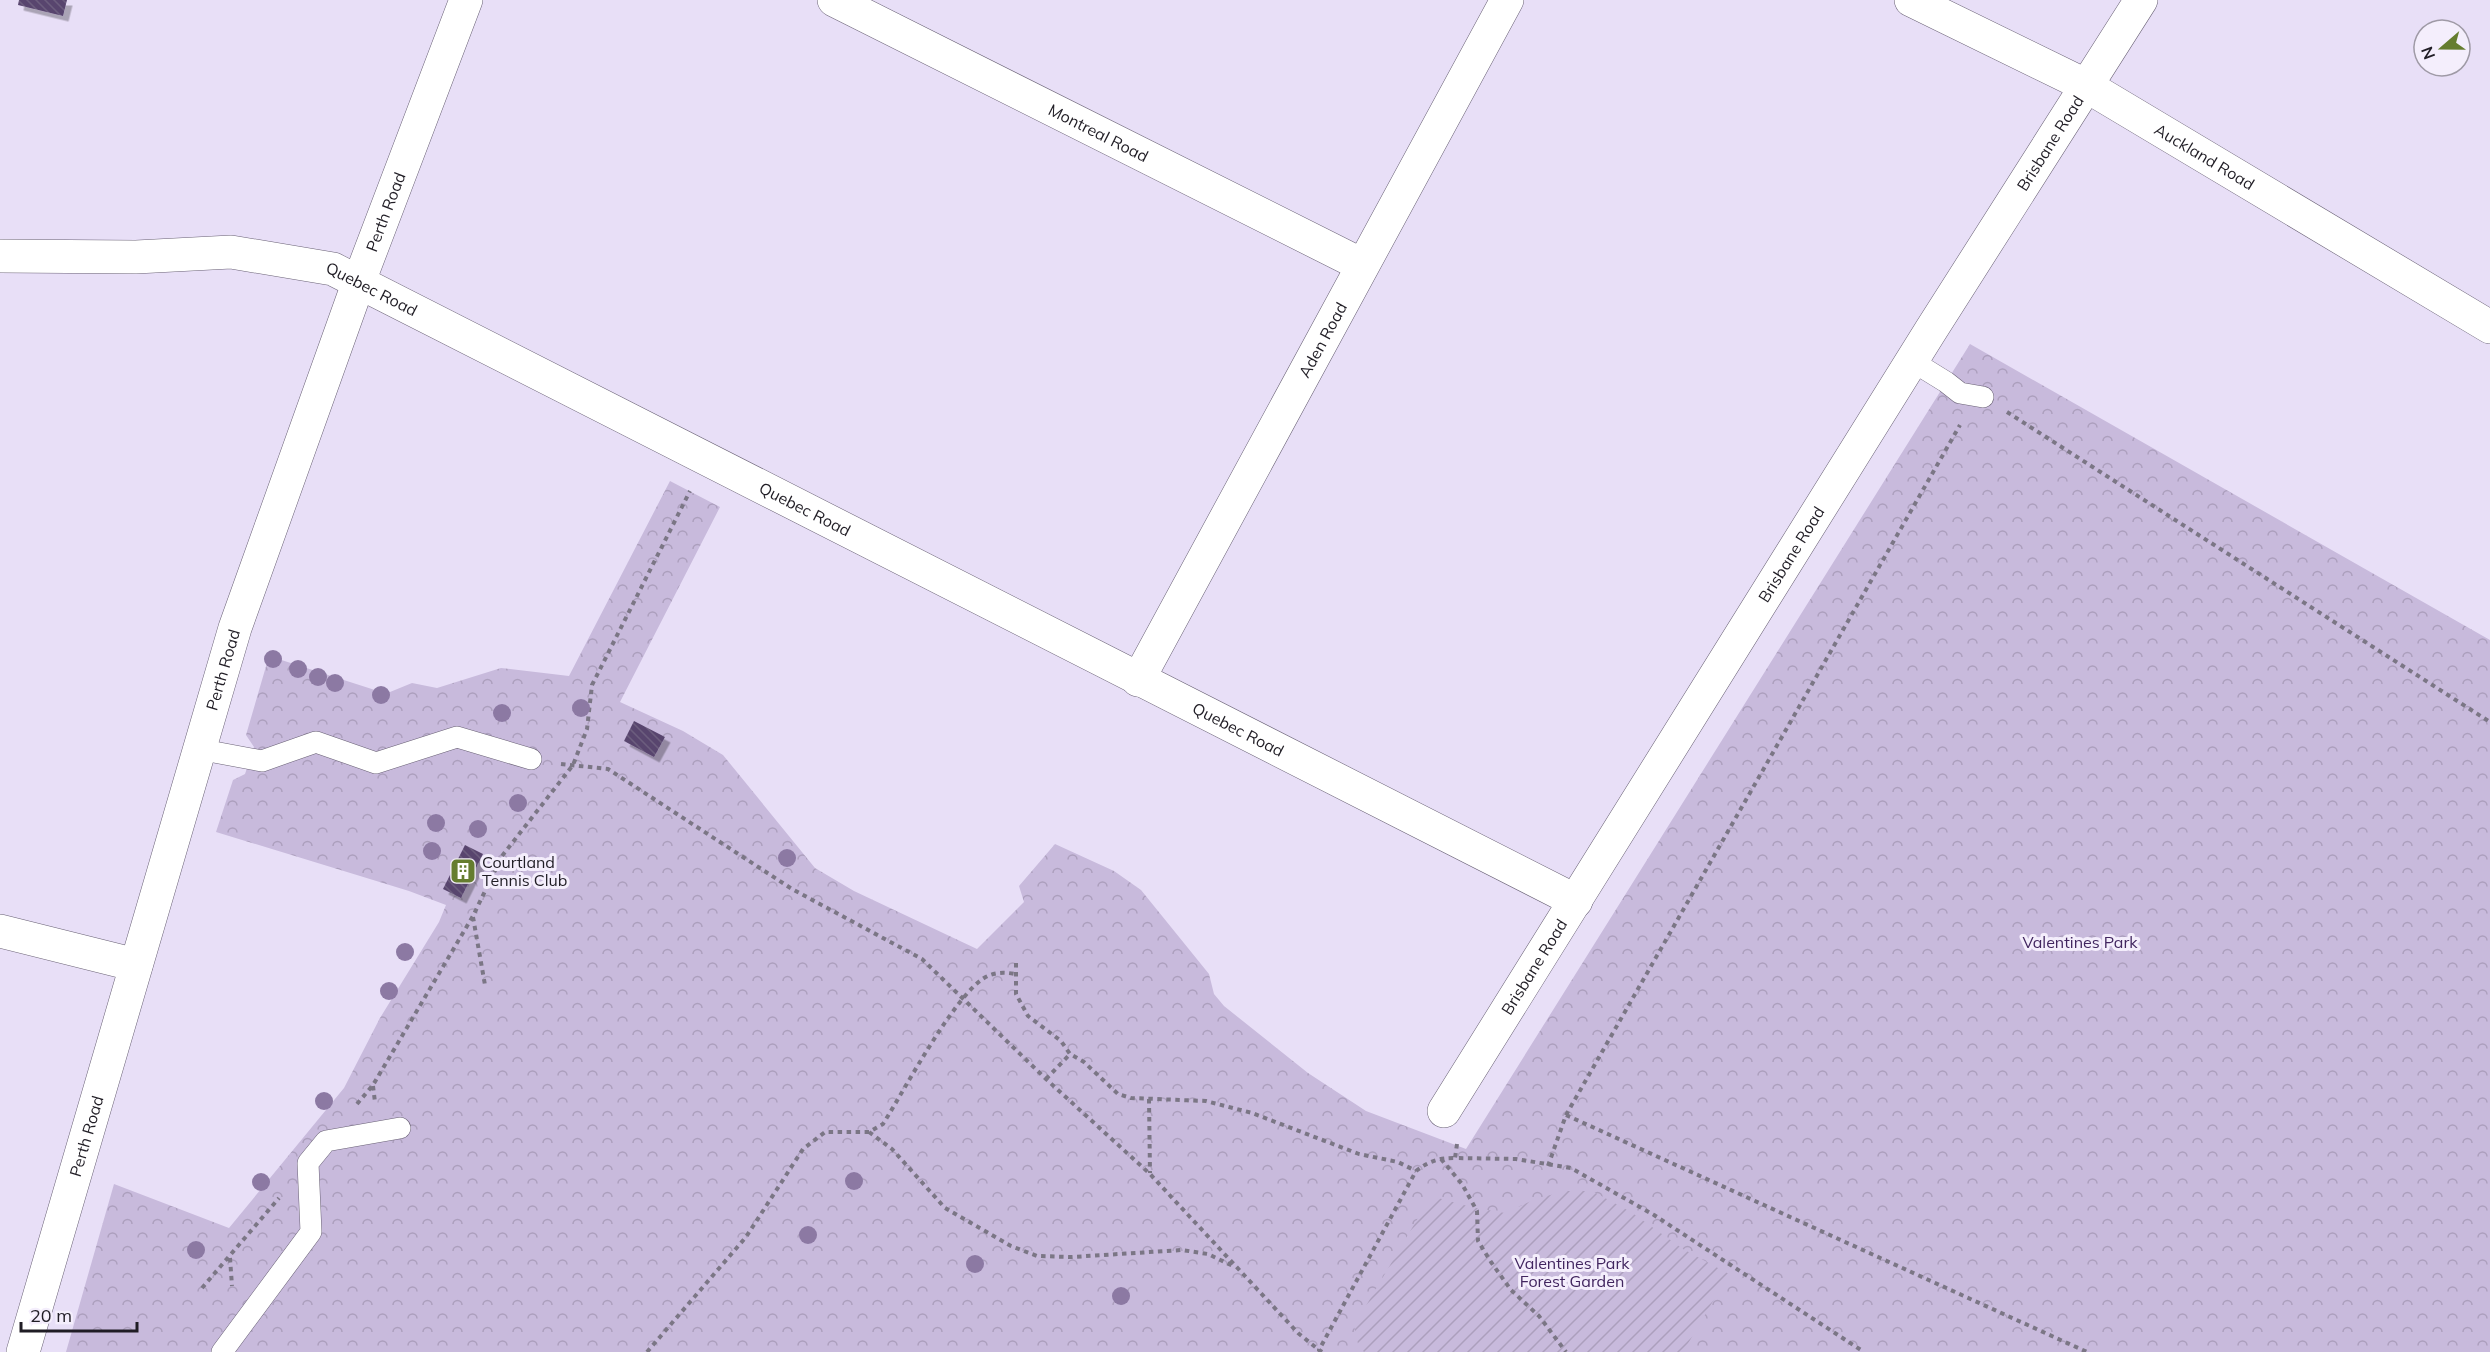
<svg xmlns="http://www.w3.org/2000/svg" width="2490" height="1352" font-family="Mulish,sans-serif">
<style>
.park{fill:url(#park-crowns)}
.garden{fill:url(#garden-furrows)}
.building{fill:url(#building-back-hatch);filter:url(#shadow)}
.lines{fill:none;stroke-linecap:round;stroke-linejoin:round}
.lane-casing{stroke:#696175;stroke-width:22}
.street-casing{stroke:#696175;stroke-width:34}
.path{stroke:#7b7685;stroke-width:4;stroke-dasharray:4.5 4.5;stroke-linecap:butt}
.lane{stroke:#fff;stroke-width:21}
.street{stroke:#fff;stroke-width:33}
.tree{fill:#8c79a3}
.labels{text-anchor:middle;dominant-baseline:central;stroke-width:6;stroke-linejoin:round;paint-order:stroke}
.street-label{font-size:16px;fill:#201d25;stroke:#f4eefc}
.poi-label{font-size:16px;fill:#201d25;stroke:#f4eefc;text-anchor:start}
.park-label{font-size:16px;fill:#41255f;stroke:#f4eefc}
</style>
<defs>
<pattern id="park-crowns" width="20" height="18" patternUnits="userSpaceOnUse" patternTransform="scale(1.5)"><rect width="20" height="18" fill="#c8badc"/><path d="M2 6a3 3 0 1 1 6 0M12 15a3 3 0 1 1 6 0" fill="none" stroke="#ac9fbd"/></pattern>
<pattern id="garden-furrows" width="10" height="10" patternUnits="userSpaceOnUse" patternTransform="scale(1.5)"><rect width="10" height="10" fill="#c8badc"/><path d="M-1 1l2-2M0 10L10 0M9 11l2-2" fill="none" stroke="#ac9fbd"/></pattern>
<pattern id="building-back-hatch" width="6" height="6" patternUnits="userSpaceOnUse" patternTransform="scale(1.5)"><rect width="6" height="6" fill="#58456e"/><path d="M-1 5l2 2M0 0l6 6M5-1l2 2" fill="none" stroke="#6c5d7e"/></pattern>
<filter id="shadow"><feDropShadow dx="5.5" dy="5.5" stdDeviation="0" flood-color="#0004"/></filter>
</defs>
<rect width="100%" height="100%" fill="#e8dff7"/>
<!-- park -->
<path class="park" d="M1970,344L2490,640V1352H66L114,1184L229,1228L344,1088L380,1018L439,922L446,905L409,891L216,832L233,780L245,774L254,747L246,735L269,656L378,691L390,692L412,683L437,688L501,668L569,676L670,481L720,507L620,702L683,731L723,755L815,868L854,891L977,949L1024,902L1019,886L1055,844L1114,871L1141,890L1209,974L1214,994L1224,1006L1308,1073L1366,1111L1466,1149Z"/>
<!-- garden -->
<path class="garden" d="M1567,1191H1592L1631,1212L1683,1249L1729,1274L1683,1352H1364L1358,1344L1354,1326L1431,1196L1471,1207L1505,1213L1538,1198Z"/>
<!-- building -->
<path class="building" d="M19,0H67L63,16L18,5Z
M634,721L665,737L654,757L624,741Z
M465,845L483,854L461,898L443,889Z"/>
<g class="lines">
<!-- lane casing -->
<g class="lane-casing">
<path id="lane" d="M1912,361L1946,382L1960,393L1983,397
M198,749L262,761L316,742L376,763L457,737L531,759
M222,1352L311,1232L308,1163L326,1141L400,1128"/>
</g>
<!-- street casing -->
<g class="street-casing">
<g id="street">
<path id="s1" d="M834,0L1362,265"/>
<path id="s2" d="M1911,0L2085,85L2490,327"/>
<path id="s3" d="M0,256L136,257L231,252L333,269L1576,901"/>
<path id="s4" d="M1138,680L1507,0"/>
<path d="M0,931L136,965"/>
<path id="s5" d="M1444,1111L1931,330L2141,0"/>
<path id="s6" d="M23,1352L235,628L358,284L466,0"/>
</g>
</g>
<!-- path -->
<path class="path" d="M2007,412L2490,722
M561,764L608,769L792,889L922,959L1046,1079L1150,1174L1298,1333L1319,1350
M473,917L485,985
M1016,963V994L1028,1016L1061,1041L1070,1054L1084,1062L1118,1094L1131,1098L1206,1101L1252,1113L1359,1154L1398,1162L1416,1171
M1046,1079L1070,1054
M373,1086L375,1102
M1149,1099L1150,1173
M357,1104L373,1085L473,916L502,856L573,765L587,729L592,685L690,491
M1566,1115L2087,1352
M869,1132L892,1149L945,1208L1011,1246L1037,1256L1072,1257L1182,1250L1208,1254L1235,1267
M1457,1144L1455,1158L1516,1159L1571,1168L1654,1215L1864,1352
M1441,1159L1462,1184L1477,1211L1478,1241L1491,1262L1511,1290L1539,1316L1566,1352
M1548,1166L1566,1115L1960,425
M230,1258L232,1286
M202,1288L279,1198
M647,1352L746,1237L803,1149L825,1132H869L883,1124C905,1089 953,998 984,978C994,972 1004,972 1015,974
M1322,1352L1319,1350L1416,1171C1429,1161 1439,1158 1455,1158"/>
<!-- lane -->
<use href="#lane" class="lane"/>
<!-- street -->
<use href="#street" class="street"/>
</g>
<!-- trees -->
<g class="tree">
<circle cx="273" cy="659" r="9"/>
<circle cx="298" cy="669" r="9"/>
<circle cx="318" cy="677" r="9"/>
<circle cx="335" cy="683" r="9"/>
<circle cx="381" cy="695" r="9"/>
<circle cx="581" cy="708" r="9"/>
<circle cx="502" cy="713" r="9"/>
<circle cx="518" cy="803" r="9"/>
<circle cx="436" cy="823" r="9"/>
<circle cx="478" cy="829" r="9"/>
<circle cx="432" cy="851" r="9"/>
<circle cx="787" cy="858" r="9"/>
<circle cx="405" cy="952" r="9"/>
<circle cx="389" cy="991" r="9"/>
<circle cx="324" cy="1101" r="9"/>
<circle cx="854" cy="1181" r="9"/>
<circle cx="261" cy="1182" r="9"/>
<circle cx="808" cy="1235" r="9"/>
<circle cx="196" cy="1250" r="9"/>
<circle cx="975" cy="1264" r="9"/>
<circle cx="1121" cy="1296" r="9"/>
</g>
<!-- icons -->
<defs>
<g id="building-square" transform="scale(1.35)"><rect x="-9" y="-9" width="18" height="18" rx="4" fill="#657d2f" stroke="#f4eefc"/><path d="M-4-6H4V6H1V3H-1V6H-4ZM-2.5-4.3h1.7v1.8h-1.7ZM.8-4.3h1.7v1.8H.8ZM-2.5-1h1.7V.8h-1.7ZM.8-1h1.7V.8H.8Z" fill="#fff"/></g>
</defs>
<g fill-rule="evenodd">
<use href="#building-square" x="463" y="871"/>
</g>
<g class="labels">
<!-- street labels -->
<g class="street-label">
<text stroke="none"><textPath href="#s1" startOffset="296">Montreal Road</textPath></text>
<text stroke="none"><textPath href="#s5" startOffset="1142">Brisbane Road</textPath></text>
<text stroke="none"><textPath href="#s2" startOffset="333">Auckland Road</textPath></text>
<text stroke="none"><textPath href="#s6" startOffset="1197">Perth Road</textPath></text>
<text stroke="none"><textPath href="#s3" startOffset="378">Quebec Road</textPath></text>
<text stroke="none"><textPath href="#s4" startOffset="387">Aden Road</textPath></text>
<text stroke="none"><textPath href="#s3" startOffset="864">Quebec Road</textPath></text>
<text stroke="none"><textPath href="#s5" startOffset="656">Brisbane Road</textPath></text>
<text stroke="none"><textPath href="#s6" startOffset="711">Perth Road</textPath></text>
<text stroke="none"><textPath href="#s3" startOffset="1350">Quebec Road</textPath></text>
<text stroke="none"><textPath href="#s5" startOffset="170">Brisbane Road</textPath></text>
<text stroke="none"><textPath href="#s6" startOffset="225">Perth Road</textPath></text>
</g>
<!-- poi labels -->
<g class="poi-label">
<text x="482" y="862">Courtland<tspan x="482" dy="18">Tennis Club</tspan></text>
</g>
<!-- park labels -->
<g class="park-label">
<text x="2080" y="942">Valentines Park</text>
<text x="1572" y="1263">Valentines Park<tspan x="1572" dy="18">Forest Garden</tspan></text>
</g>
</g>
<!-- north arrow -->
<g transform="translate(2442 48) rotate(250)"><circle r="28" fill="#f4eefc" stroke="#9f9aa6" stroke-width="1.5"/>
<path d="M0-4.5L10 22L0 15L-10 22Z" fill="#657d2f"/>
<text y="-9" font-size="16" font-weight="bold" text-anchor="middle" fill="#201d25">N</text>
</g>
<!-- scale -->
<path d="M21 1322v9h116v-9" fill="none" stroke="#201d25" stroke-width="3"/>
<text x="30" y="1322" font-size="18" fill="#201d25" stroke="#f4eefc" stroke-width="4.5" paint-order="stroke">20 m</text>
</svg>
